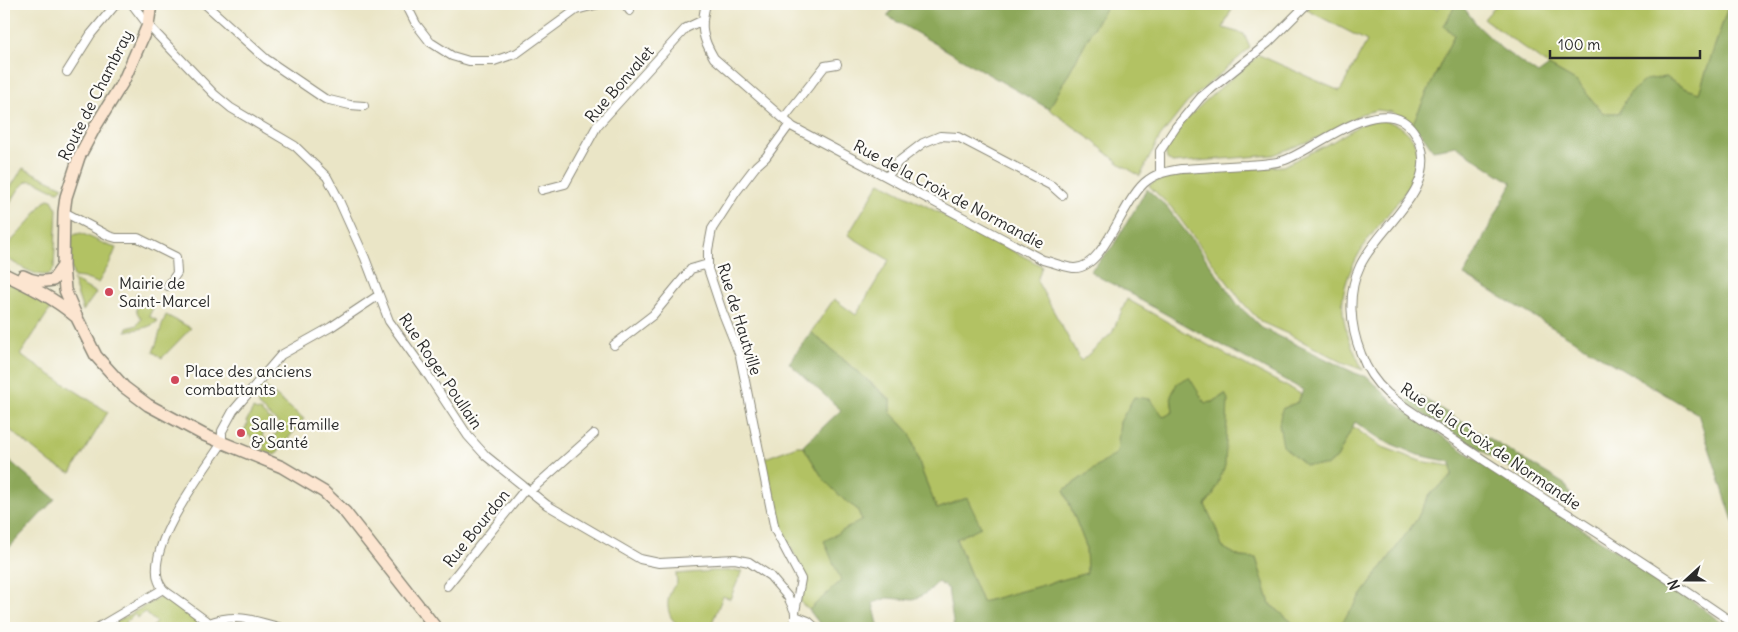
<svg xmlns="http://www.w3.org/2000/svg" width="1738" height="632" font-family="Delius,sans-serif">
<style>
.green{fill:#b2c264;stroke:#6e7648}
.forest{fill:#8da85a;stroke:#5c6a42}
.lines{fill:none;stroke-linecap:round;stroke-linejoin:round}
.street-casing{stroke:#8a8878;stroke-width:10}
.secondary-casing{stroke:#8a8878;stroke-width:14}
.street{stroke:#fff;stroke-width:8}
.secondary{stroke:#fce5d0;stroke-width:11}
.poi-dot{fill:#d1495b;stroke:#fdfcf7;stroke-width:2}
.labels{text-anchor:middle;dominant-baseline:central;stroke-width:4.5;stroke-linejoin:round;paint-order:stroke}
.street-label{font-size:16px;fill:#2b2b2b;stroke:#fdfcf7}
.poi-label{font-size:16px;fill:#2b2b2b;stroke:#fdfcf7;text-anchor:start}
</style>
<rect width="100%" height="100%" fill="#fdfcf7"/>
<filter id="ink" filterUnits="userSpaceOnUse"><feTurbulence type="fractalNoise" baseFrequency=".02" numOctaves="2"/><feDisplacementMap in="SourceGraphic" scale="10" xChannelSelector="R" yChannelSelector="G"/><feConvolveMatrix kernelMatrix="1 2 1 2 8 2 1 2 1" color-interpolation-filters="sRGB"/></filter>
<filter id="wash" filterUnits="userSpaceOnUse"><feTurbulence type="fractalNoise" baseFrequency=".0096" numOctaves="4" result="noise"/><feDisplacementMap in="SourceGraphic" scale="20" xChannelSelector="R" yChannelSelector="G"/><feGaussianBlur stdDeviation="1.12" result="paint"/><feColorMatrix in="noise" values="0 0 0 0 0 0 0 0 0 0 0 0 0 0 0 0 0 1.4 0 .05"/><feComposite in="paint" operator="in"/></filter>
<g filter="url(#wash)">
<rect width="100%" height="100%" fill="#eae5c6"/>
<!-- green -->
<path class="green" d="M1108,4H1234L1223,28L1244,34L1250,48L1187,103L1160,137L1140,176L1120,164L1088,137L1049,109L1094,27Z
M1312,4H1428L1437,9L1439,4H1456L1444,26L1454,35L1412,125L1392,112L1377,110L1361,114L1320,137L1273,155L1172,163L1167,159C1166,156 1166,154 1166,151C1169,126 1239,73 1259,55L1340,91L1367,41L1307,10Z
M1497,4H1729L1699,93L1684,88L1665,77L1629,94L1619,113H1603L1577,82L1549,66L1484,19Z
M1378,119C1396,123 1411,129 1417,149C1417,152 1419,156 1420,160C1421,179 1384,217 1373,233C1361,248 1350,268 1345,287C1337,315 1351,346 1363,370L1342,362L1290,335L1261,322L1243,303L1171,207L1149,186L1152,183L1169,176L1283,166L1332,142L1361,124Z
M23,168L63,187L59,191C47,190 39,179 27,181L19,189L4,213V197Z
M880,182L1042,266L1037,281L1081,361L1112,333L1127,299L1208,345L1301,394L1298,402L1282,409L1326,466L1337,458L1352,426L1380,446L1420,461L1451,466L1452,476L1429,495L1417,519L1338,628H1299L1270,604L1256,558L1240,557L1222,547L1215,526L1205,505L1213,495L1226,441L1227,399L1225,394L1213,402L1205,403L1171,396L1173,412L1164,417L1150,399L1120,422L1117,453L1064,490L1086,546L1087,573L982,602L956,539L967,498L937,509L923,474L910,433L890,412V399L811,332L834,299L856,315L889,260L848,235Z
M48,199L52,200L57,209L54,268L50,274C36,279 16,263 4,257V249L31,220L43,203Z
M81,233L107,245L116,248L110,263L98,283L83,278L74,277L71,267L69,236Z
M4,279L53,305L20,355L108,412L71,473L52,464L4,425Z
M73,280L96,293L83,311Z
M136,294L144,299L143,302L153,308L149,316L158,321C148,329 138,329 126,331L127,328L137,325L141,319C138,313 134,311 138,304Z
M166,315L191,328L162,358L153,352C159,340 160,327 166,315Z
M263,385L304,419L275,455L263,451L265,447L243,431L248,424L246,422L253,409L257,411L259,410L272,421L262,435L269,442L282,426L258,406V402L253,397Z
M797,446H803L824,480L843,499L857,509L862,520L841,581L809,610L800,602L805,585L801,567L781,529L763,459Z
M714,571H742L730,599L723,596L710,628H683C680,625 673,622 671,617C665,606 668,591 677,583L676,574Z
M159,598L167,599L197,621L202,628H152L156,622L144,612L138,618L134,614L126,622L130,626L128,628H112L109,626Z"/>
<!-- forest -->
<path class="forest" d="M897,4H1108L1094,27L1049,109L887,16Z
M1456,4H1461L1478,26L1502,49L1538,74L1549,66L1577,82L1603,113H1619L1629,94L1645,80L1665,77L1684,88L1699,93L1729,4H1734V524L1698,414L1464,275L1512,183L1456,146L1433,150L1424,137L1412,125L1454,35L1444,26Z
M1147,189L1167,207L1202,253L1238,305L1262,328L1359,375L1368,377L1394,403L1490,469L1690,599L1729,628H1338L1417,519L1429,495L1452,476L1451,462L1418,455L1382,440L1355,422L1337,458L1326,466L1305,465L1283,446L1279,424L1282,409L1298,402L1303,390L1142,301C1125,288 1106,283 1090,271L1113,246Z
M811,332L890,400V412L910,433L923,474L937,509L967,498L981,527L956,539L982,602L1087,573L1086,546L1064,490L1117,453L1120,422L1134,397L1150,399L1164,417L1173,412L1171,396L1177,383L1189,377L1205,403L1213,402L1225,394L1228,399L1225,466L1213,495L1205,505L1215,526L1222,547L1240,557L1256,558L1270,604L1299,628H954L948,589L938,582L929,591L914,600L887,598L873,603L879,628H823L809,610L841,581L824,541L862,520L857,509L843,499L824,480L803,446L841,410L789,363Z
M1413,392L1566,485L1576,508L1406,404Z
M4,456L55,499L4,553Z"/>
</g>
<g filter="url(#ink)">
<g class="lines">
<!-- street casing -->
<g class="street-casing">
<path id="street" d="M132,4L148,25L214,94L231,108L295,146L327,177L336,194L365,258L389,321L430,378L468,436L486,456L547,505L640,559L659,563L735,559L749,562L770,576L788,597L795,612
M205,4L266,59L325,99L350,105L364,106
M406,4L416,24L430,42L452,56L469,61H494L517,53L576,10L599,4
M625,4L630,11
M706,4C700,27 702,38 714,58L793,127L1043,260C1052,262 1063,267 1073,268C1104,271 1123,197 1148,180C1157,173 1169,171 1181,169C1203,168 1225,166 1247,165C1260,164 1274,164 1285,160C1317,148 1369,101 1403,121C1410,125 1417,135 1420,143C1438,190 1378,227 1360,266C1347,293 1350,326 1361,354C1366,368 1376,383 1387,393C1400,405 1416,414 1430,424C1457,442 1483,460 1510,477C1582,523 1655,569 1726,618L1734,625
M67,72L91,34L116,4
M784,118L825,66L837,64
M790,124L766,157L756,166L736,192L712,229L708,250V269L722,311L740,356L775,530L801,579L795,612V628
M1160,174V151L1176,127L1201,97L1268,43L1307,4
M888,176L898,162L923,143L940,136L958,137L1052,186L1062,195
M542,190L565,184L597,126L686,28L703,20
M64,212L109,236L116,238H138L176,257L177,273L168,286
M614,345L653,315L691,269L708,264
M530,491L594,434
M447,586L526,488
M795,616L808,621L816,628
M209,623C236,613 254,620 281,628
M97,628L163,589
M209,628V623C198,615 186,606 175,598C171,595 166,592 163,589C136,557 204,471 222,443V431L233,411L281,355L331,327L379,295"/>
</g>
<!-- secondary casing -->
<g class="secondary-casing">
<path id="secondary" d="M151,4L148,25L124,80L95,127L79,157L66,197L64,212L63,266L65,290L77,318L96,356L124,387L148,405L204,435L282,467L324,492L345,512L436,628
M4,274C29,286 54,298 75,316
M23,276C34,282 41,282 53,280L63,266"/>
</g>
<!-- street -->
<use href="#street" class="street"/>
<!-- secondary -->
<use href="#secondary" class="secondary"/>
</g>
</g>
<!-- markers -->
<g class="poi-dot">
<circle cx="109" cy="292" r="5"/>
<circle cx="175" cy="380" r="5"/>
<circle cx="241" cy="433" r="5"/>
</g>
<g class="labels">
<!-- street labels -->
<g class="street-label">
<text transform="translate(619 84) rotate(-49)">Rue Bonvalet</text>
<text transform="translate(95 95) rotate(-63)">Route de Chambray</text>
<text transform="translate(949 194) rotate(28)">Rue de la Croix de Normandie</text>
<text transform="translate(740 319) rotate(73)">Rue de Hautville</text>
<text transform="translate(441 371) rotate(56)">Rue Roger Poullain</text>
<text transform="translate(1491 446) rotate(34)">Rue de la Croix de Normandie</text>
<text transform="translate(476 528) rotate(-51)">Rue Bourdon</text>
</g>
<!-- poi labels -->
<g class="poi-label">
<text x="119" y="283">Mairie de<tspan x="119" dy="18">Saint-Marcel</tspan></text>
<text x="185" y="371">Place des anciens<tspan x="185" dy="18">combattants</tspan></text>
<text x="251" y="424">Salle Famille<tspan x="251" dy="18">&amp; Santé</tspan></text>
</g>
</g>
<!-- margin -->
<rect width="1738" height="632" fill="none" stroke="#fdfcf7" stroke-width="20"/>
<!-- north arrow -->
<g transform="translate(1686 580) rotate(249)" stroke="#fdfcf7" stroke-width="4" paint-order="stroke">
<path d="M0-4L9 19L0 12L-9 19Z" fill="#2b2b2b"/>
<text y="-8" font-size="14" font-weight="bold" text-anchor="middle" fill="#2b2b2b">N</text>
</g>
<!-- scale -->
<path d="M1550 50v8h150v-8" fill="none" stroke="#2b2b2b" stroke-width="2.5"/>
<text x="1558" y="50" font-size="15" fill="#2b2b2b" stroke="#fdfcf7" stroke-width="4" paint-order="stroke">100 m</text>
</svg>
